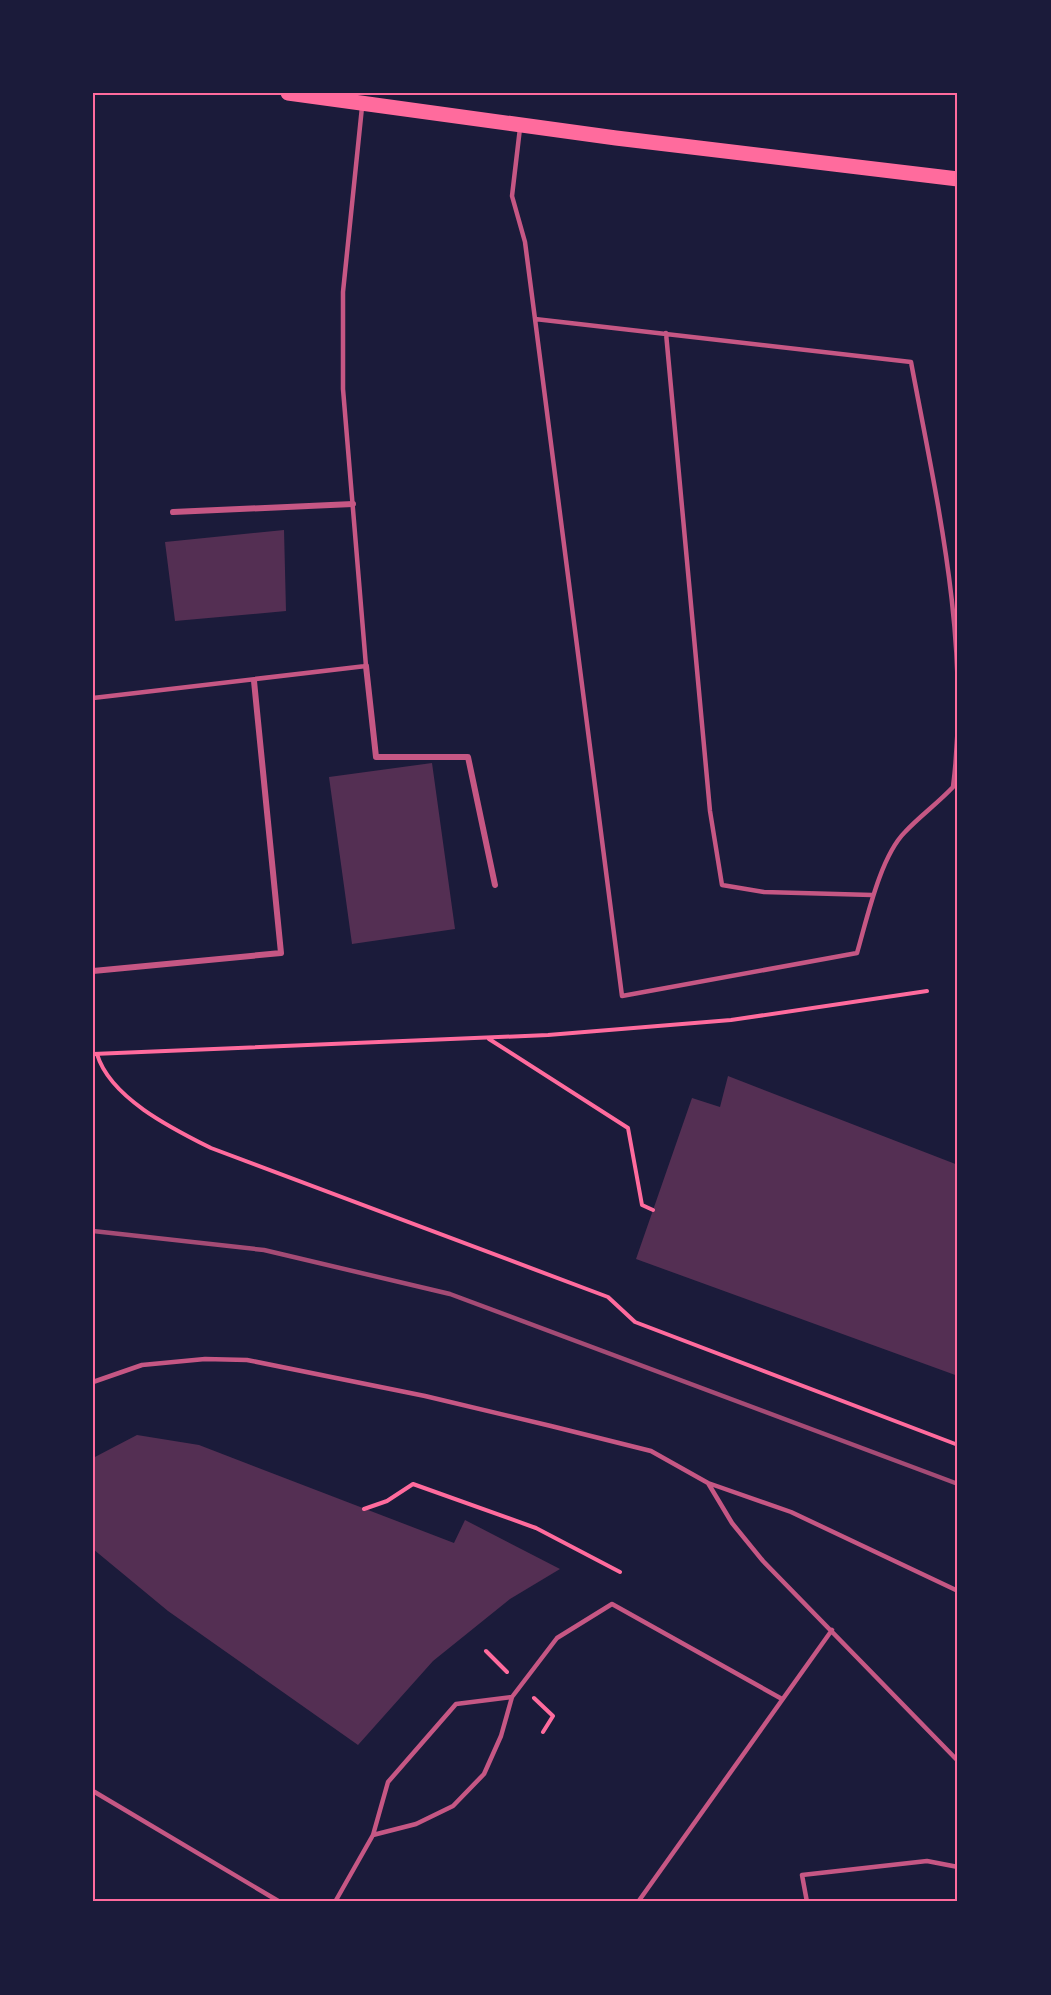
<svg xmlns="http://www.w3.org/2000/svg" width="1051" height="1995" font-family="'Asap Condensed',sans-serif">
<style>
.building{fill:#542f53}
.lines{fill:none;stroke-linecap:round;stroke-linejoin:round}
.path{stroke:#ff6b9d;stroke-width:4}
.service{stroke:#c65784;stroke-width:4.5}
.minor{stroke:#c65784;stroke-width:6}
.primary{stroke:#ff6b9d;stroke-width:15}
.rail{stroke:#a44b75;stroke-width:4.5}
.neatline{fill:none;stroke:#ff6b9d;stroke-width:2}
</style>
<rect width="100%" height="100%" fill="#1b1b3a"/>
<!-- building -->
<path class="building" d="M284,530L286,611L175,621L165,542Z
M432,763L455,929L352,944L329,777Z
M728,1076L958,1165V1376L636,1259L692,1098L720,1107Z
M137,1435L199,1445L454,1543L465,1520L560,1569L510,1599L433,1661L358,1745L168,1611L93,1549V1458Z"/>
<g class="lines">
<!-- path -->
<path class="path" d="M489,1039L628,1128L642,1205L653,1210
M93,1054L548,1035L731,1020L927,991
M97,1054C110,1098 173,1129 211,1148L608,1297L635,1322L958,1445
M364,1509L387,1501L413,1484L536,1528L620,1572
M486,1651L507,1672
M534,1698L553,1716L543,1732"/>
<!-- service -->
<path class="service" d="M520,128L512,196L525,242L535,319L622,996L857,953C867,919 880,857 905,832C920,816 938,803 953,787C971,645 937,501 911,362L535,319
M666,333L710,811L722,885L764,892L872,895
M93,698L366,666L343,389V292L362,107
M93,1382L142,1365L205,1359L247,1360L425,1396L551,1426L651,1451L708,1483L791,1512L958,1591
M708,1483L732,1523L763,1561L958,1761
M93,1791L280,1902
M373,1835L416,1824L453,1806L484,1774L501,1736L512,1697L557,1638L612,1604L782,1699
M335,1902L373,1835L388,1782L456,1704L512,1697
M638,1902L832,1630
M807,1902L802,1875L927,1861L958,1867"/>
<!-- minor -->
<path class="minor" d="M173,512L353,504
M366,666L376,757H468L495,885
M93,971L281,953L254,681"/>
<!-- primary -->
<path class="primary" d="M288,93L616,138L958,179"/>
<!-- rail -->
<path class="rail" d="M93,1231L264,1250L450,1294L958,1484"/>
</g>
<!-- border -->
<rect width="1051" height="1995" fill="none" stroke="#1b1b3a" stroke-width="189"/>
<rect x="94" y="94" width="862" height="1806" class="neatline"/>
</svg>
